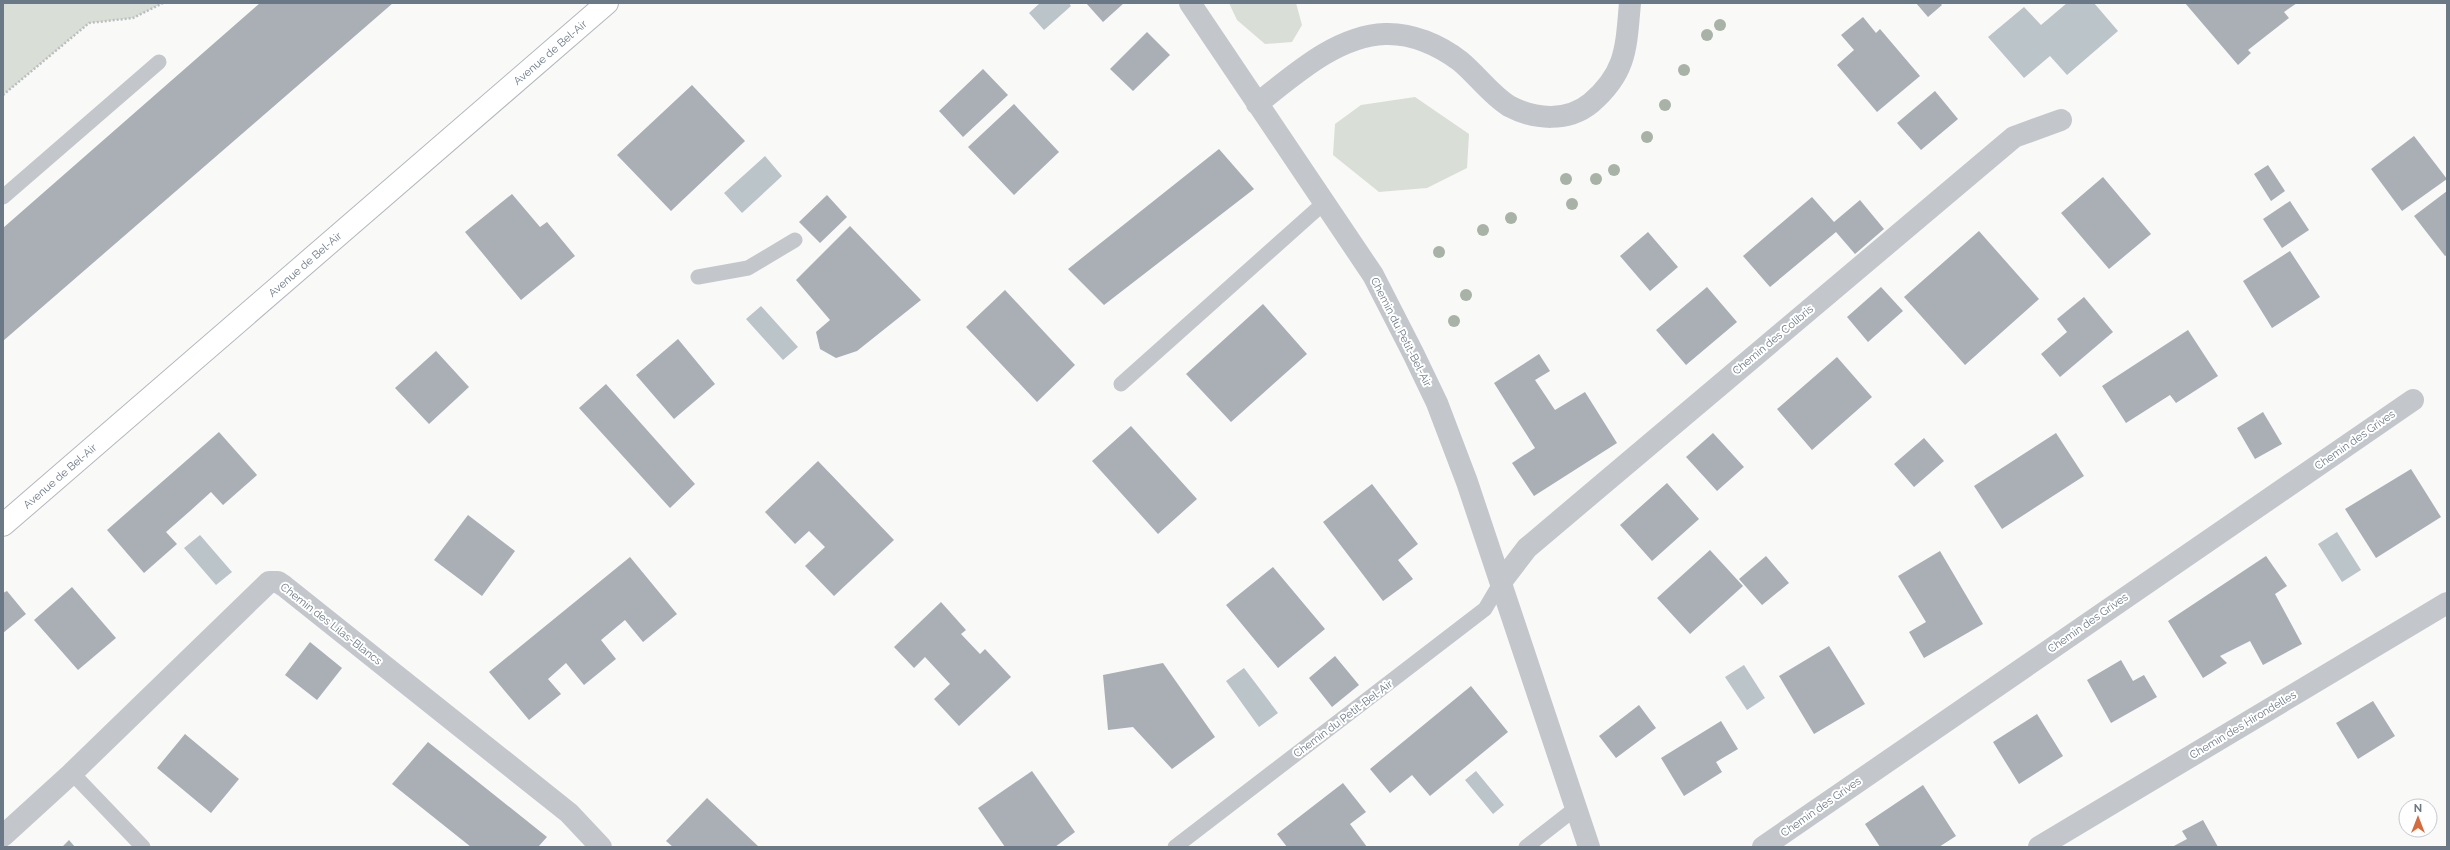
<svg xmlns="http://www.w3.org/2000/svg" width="2450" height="850" font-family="Raleway,sans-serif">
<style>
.green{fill:#d9ded7}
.water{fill:#bbc4c9}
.building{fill:#a9afb5}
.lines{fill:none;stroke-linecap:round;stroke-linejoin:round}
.secondary-casing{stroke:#b3b8bd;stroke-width:24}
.path{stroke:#bbbec0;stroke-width:2.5;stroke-dasharray:2 2;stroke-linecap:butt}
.lane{stroke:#c3c6ca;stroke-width:15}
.street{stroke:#c3c6ca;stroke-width:22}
.secondary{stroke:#fff;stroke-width:22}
.tree{fill:#a9b2a7}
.labels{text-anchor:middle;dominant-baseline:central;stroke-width:4;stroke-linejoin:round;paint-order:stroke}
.street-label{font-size:11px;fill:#6b7885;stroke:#fff}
</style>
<rect width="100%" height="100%" fill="#f9f9f7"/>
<!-- green -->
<path class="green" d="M3,3H163L133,18L89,23L3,95Z
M1229,3H1296L1302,25L1292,42L1265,44L1237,20Z
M1415,97L1469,134L1467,168L1427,188L1379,192L1333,155L1335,124L1361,105Z"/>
<!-- water -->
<path class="water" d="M1040,3H1069L1071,6L1044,30L1029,13Z
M2067,3H2094L2118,31L2067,75L2050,56L2024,78L1988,37L2024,7L2041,25Z
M765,156L782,176L742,213L724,193Z
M761,306L798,347L783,360L746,319Z
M2337,532L2361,570L2342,582L2318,544Z
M200,535L232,572L216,585L184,548Z
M1744,665L1765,698L1747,710L1725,677Z
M1244,668L1278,713L1259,727L1226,681Z
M1476,771L1504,805L1493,814L1465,780Z"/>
<!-- building -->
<path class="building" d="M260,3H393L3,341V228Z
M1086,3H1124L1103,22Z
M1916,3H1940L1942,5L1928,17Z
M2185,3H2297L2284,12L2289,18L2248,50L2251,53L2238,65Z
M1863,17L1876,33L1880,29L1920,76L1877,112L1837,65L1854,50L1841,35Z
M1147,32L1170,55L1133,91L1110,69Z
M983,69L1008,95L963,137L939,111Z
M692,85L745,141L671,211L617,155Z
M1935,91L1958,119L1921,150L1897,123Z
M1014,104L1059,152L1014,195L968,147Z
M2414,136L2447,179L2402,211L2371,169Z
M1219,149L1254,189L1104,305L1068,269Z
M2268,165L2285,191L2271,201L2254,174Z
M2103,177L2151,234L2109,269L2061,213Z
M2447,191V255L2445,256L2414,216Z
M512,194L540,227L547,222L575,256L521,300L465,232Z
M827,195L847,217L820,243L799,222Z
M1812,197L1834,222L1860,200L1884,229L1855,254L1836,232L1770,287L1743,256Z
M2290,201L2309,230L2282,248L2263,219Z
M850,226L921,300L857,351L836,358L820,349L816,332L830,320L796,280Z
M1979,231L2039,299L1965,365L1904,297Z
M1648,232L1678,267L1650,291L1620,256Z
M2290,251L2320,297L2272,328L2243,281Z
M1707,287L1737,322L1686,365L1656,330Z
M1881,287L1903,311L1868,342L1847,317Z
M1005,290L1075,365L1037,402L966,327Z
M2084,297L2113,332L2060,377L2041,354L2067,332L2057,319Z
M1263,304L1307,354L1231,422L1186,374Z
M2188,330L2218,376L2176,403L2170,395L2126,423L2102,386Z
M678,339L715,384L674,419L636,375Z
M436,351L469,387L429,424L395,388Z
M1539,354L1550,371L1535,380L1555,410L1585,392L1617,443L1534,496L1512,463L1535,448L1494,383Z
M1837,357L1872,397L1812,450L1777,409Z
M606,384L695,484L670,508L579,408Z
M2263,412L2282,444L2255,459L2237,428Z
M1131,426L1197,499L1158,534L1092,461Z
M219,432L257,475L223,505L211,492L190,511L166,532L177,544L144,573L107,530Z
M1713,433L1744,467L1717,491L1686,457Z
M2056,433L2084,476L2002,529L1974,486Z
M1924,438L1944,461L1914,487L1894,464Z
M818,461L894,540L834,596L805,566L825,547L809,531L795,544L765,512Z
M2411,469L2441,517L2376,558L2345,509Z
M1667,483L1699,519L1652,561L1620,525Z
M1372,484L1418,544L1398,560L1413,579L1383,601L1323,522Z
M468,515L515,551L482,596L434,560Z
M1710,550L1743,586L1690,634L1657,598Z
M1940,551L1983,624L1924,658L1909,632L1926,622L1898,576Z
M1766,556L1789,583L1762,605L1739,579Z
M2266,556L2287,586L2275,594L2302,644L2263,665L2250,641L2220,656L2227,663L2203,678L2168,621Z
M630,557L677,614L643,642L625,620L601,640L616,659L584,685L566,663L548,679L561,694L529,720L489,672Z
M1273,567L1325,629L1278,668L1226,605Z
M72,587L116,638L78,670L34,620Z
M7,591L26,614L3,633V593Z
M941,602L966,630L961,634L980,654L985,649L1011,677L959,726L934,699L950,684L925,657L914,668L894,647Z
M310,642L342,668L317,700L285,675Z
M1829,646L1865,704L1814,734L1779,676Z
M1335,656L1359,685L1332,707L1309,678Z
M2121,660L2133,681L2144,675L2157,697L2111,723L2087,680Z
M1163,663L1215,737L1172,769L1133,727L1108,730L1103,675Z
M1471,686L1508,732L1430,796L1412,775L1390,793L1370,769Z
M2373,701L2395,736L2358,759L2336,723Z
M1639,705L1656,728L1616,758L1599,736Z
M2037,714L2063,756L2019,784L1993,742Z
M1721,721L1738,749L1716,762L1722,772L1684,796L1661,758Z
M185,734L239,779L211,813L157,768Z
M428,742L547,837L538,847H471L392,784Z
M1032,771L1075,832L1055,847H1005L978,808Z
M1343,783L1366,812L1350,824L1367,847H1287L1277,834Z
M1923,785L1956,836L1939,847H1880L1865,824Z
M707,798L759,847H673L666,841Z
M2203,820L2218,847H2172L2187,839L2182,831Z
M69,840L75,847H62Z"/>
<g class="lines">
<!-- secondary casing -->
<g class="secondary-casing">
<g id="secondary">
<path id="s1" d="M3,525L607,3"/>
</g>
</g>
<!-- path -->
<path class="path" d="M3,95L89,23L133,18L163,3"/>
<!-- lane -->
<path class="lane" d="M3,197L159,62
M698,277L748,268L795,240
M1121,384L1325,202
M72,773L143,847
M1175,847L1485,609L1501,582
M1526,847L1576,808"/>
<!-- street -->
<path class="street" d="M1190,3L1373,275L1413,353L1437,403L1467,482L1589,847
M1257,104C1294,75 1336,36 1385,34C1412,33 1439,45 1460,61C1477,75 1491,95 1509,106C1535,120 1568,122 1591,103C1627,72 1626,47 1630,3
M1501,582L1527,548L2014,137L2061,120
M3,836L72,773L269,582H278L284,586L569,813L601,847
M1763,847L2413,400
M2039,847L2447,603"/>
<!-- secondary -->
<use href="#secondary" class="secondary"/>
</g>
<!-- trees -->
<g class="tree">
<circle cx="1720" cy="25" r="6"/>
<circle cx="1707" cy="35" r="6"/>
<circle cx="1684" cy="70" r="6"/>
<circle cx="1665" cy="105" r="6"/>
<circle cx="1647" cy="137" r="6"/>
<circle cx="1614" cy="170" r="6"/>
<circle cx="1566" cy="179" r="6"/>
<circle cx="1596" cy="179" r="6"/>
<circle cx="1572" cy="204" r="6"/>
<circle cx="1511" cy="218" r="6"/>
<circle cx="1483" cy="230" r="6"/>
<circle cx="1439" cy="252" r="6"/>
<circle cx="1466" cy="295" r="6"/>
<circle cx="1454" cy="321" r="6"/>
</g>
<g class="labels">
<!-- street labels -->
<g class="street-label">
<text stroke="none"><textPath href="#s1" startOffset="723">Avenue de Bel-Air</textPath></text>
<text stroke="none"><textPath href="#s1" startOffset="399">Avenue de Bel-Air</textPath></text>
<text transform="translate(1401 332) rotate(63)">Chemin du Petit-Bel-Air</text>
<text transform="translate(1773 340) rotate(-40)">Chemin des Colibris</text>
<text transform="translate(2355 440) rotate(-35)">Chemin des Grives</text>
<text stroke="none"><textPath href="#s1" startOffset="75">Avenue de Bel-Air</textPath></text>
<text transform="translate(2088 623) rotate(-35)">Chemin des Grives</text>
<text transform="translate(331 624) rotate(38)">Chemin des Lilas-Blancs</text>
<text transform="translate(1343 719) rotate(-37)">Chemin du Petit-Bel-Air</text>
<text transform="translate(2243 725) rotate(-31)">Chemin des Hirondelles</text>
<text transform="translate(1821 807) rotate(-35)">Chemin des Grives</text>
</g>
</g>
<!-- border -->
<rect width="2450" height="850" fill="none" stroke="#6b7885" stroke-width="8"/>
<!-- north arrow -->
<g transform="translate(2418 818)"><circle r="19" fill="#ffffff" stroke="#c4c9ce"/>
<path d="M0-3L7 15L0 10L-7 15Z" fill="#d56b3c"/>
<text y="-6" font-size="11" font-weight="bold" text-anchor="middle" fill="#6b7885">N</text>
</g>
</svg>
